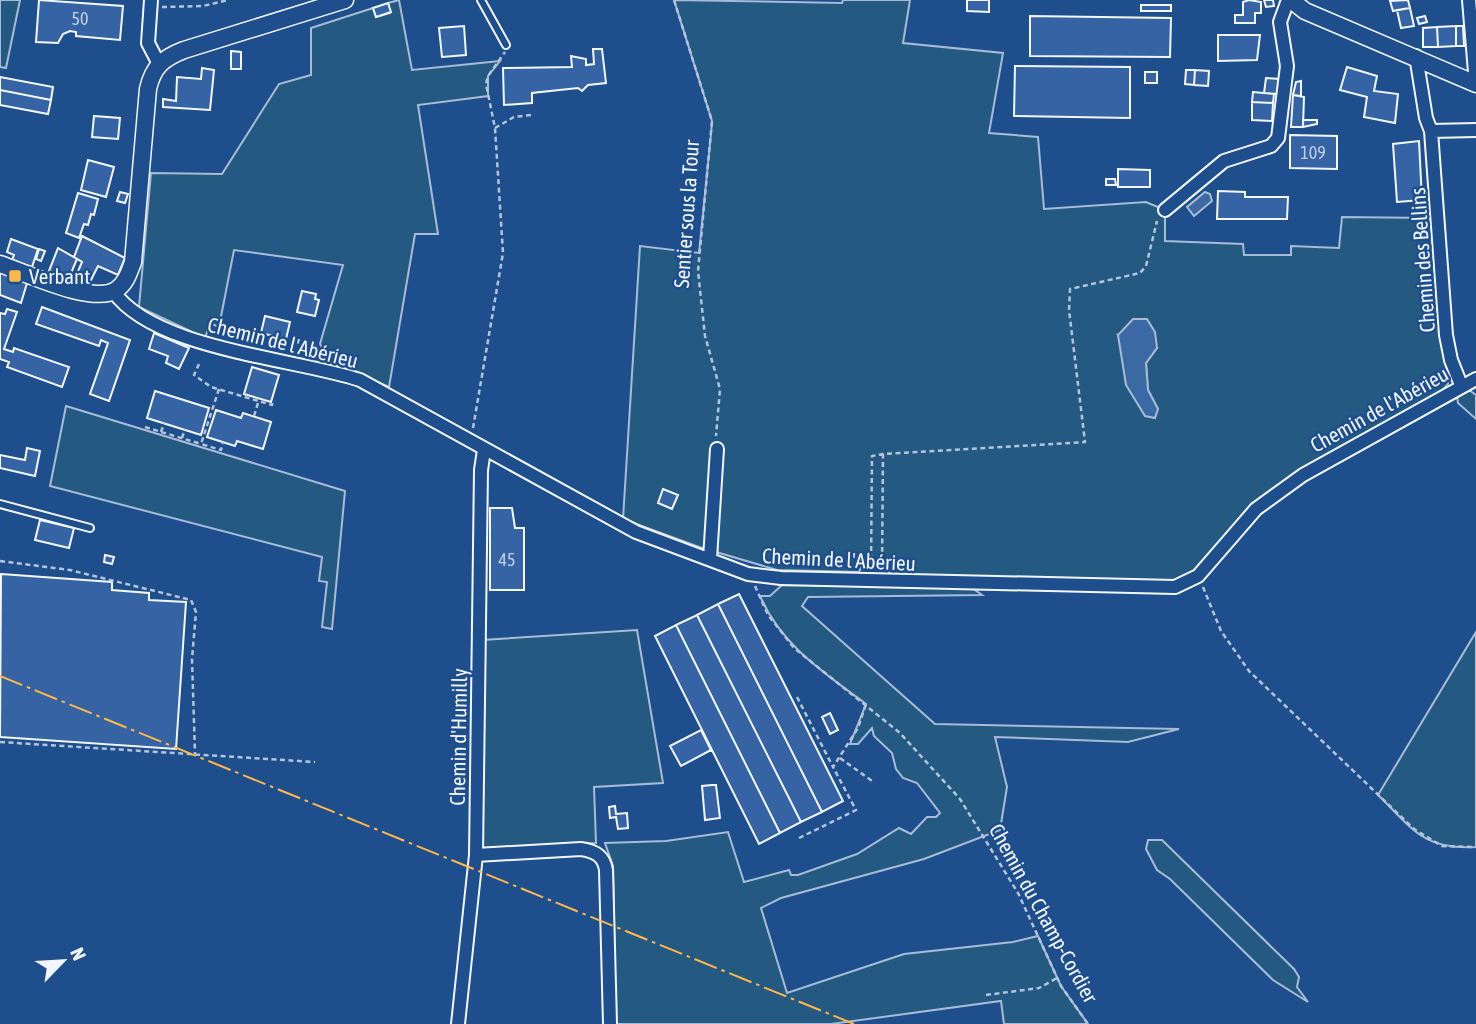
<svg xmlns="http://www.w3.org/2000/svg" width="1476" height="1024" font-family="'Asap Condensed',sans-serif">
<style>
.green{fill:#245a82;stroke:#a8bbd7;stroke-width:2;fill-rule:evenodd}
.water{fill:#3b69a3;stroke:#a8bbd7;stroke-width:2}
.building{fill:#3563a3;stroke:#f2f6ff;stroke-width:2}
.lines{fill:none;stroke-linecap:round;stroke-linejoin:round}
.lane-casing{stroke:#f2f6ff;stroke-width:10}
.street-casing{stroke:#f2f6ff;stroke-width:16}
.secondary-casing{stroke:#f2f6ff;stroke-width:19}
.path{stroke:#b3c4dc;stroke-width:2.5;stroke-dasharray:5 3.5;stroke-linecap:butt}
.lane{stroke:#1f4e8c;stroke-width:6}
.street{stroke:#1f4e8c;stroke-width:12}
.secondary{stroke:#1f4e8c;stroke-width:16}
.power{stroke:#ffb74d;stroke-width:2;stroke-dasharray:24 5 3.5 5;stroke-linecap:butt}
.poi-dot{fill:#ffb74d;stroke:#1f4e8c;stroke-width:2.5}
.labels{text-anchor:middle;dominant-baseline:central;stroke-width:5;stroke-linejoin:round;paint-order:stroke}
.number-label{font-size:18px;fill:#c3d1e8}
.street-label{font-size:21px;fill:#f2f6ff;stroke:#1f4e8c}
.poi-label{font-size:21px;fill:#f2f6ff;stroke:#1f4e8c;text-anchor:start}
</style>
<rect width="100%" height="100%" fill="#1f4e8c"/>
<!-- green -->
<path class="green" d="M0,0H20L6,68L0,67Z
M399,0L412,70L500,61L488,76V96L418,105L438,234H415L389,387L330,362L320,344L343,265L234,250L219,327L210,323L205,338L139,307L151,173L222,174L279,84L311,75V28L373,8L376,17L390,13L388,3Z
M674,0L842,3L843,0H910L903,43L1003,53L989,133L1038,137L1044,209L1146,202L1165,210V241L1243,244L1244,255H1291V246L1339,248L1342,217L1433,218L1448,384L1440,393L1287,479L1252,506L1195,571L1179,581L1159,583L889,574V568H882V561L866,557L859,572L777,570L699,547L623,519L640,246L699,253L711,134L712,121ZM1118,335L1157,348L1146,363L1148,390L1158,409Z
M1469,390L1476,395V419L1458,403L1457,397Z
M66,406L345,491L332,629L322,627L327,582L319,581L322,557L50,486Z
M782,585L971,587L982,595L808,597L802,606L935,724L1179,729L1128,742L995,737L1007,787L1000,830L924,859L781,898L761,908L787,993L904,954L1013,942L1038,936L1061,986L1088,1024H1004L1001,1001L831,1024H616L613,866L605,843L666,841L728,832L744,882L789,870L791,875H798L857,854L899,828L911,834L927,817H936L940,813L917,783L903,778L896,769L892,753L874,736L872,728L858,744H850L866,704C823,672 782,646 760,596H770Z
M637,630L663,783L594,787L596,843L485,849L481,844L482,640Z
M1476,632V847C1423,850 1413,829 1378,795Z
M1148,840H1162L1294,969L1299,977L1297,987L1308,1002L1273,980L1170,879L1157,870L1146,849Z"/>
<!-- water -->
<path class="water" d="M1205,192L1210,194L1212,201L1194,216L1187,207Z
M1133,319H1147L1155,332L1157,348L1146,363L1148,390L1158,409L1155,418L1145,416L1126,385L1118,335Z"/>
<!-- building -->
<path class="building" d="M39,0L123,6L120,40L76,36V32L70,31L63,34L58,43L36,42Z
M967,0H989V12L967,11Z
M1249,0L1261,2V13H1255V23H1235V15H1243V2Z
M1264,0H1273L1274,6L1266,7Z
M1408,0L1410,8L1393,11L1390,1Z
M388,3L391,12L376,17L373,8Z
M1141,5H1171V11H1141Z
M1410,8L1414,26L1401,28L1397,10Z
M1030,16L1171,18L1170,57L1030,56Z
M1425,16L1427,22L1419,24L1417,18Z
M464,26L466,55L442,57L439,28Z
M1456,26H1463L1464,46H1456Z
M1456,26V46L1438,47L1437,27Z
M1437,27L1438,47H1423V28Z
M1218,35H1260L1257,60L1218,61Z
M593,49H602L606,83L588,85L582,91L578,88L532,93V103L504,105L503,68L572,67L571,56L586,59V65L594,64Z
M231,51L241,52V69H231Z
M1015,66L1130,67V118L1014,116Z
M1347,67L1377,76L1374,91L1398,94L1395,123L1364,117L1367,97L1340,90Z
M202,68L214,70L210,110L163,107V99L176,101L177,77L201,79Z
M1186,70H1195L1194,85L1185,84Z
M1195,70L1209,71L1208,86L1194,85Z
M1145,72H1157V83H1145Z
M0,77L53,87L51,100L0,90Z
M1266,78L1279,79L1278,94L1264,93Z
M1301,81V96L1293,95L1296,82Z
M0,90L51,100L48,114L0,105Z
M1253,92L1274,94L1273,103L1252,102Z
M1293,95L1304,97L1303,127H1291Z
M1252,102L1273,103L1272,121L1252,120Z
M94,116L120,118L118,139L92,137Z
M1303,120H1317V124L1303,127Z
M1290,135L1337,136V169L1290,168Z
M1419,141L1422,200L1397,202L1393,144Z
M88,160L114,167L106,197L81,190Z
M1118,169L1150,170V187H1118Z
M1106,179H1115L1116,185H1106Z
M1218,191L1245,192V197H1288L1287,219H1217Z
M120,192L128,194L125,203L117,201Z
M78,193L98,199L94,215L91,214L88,225L84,224L79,238L66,233Z
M1425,208H1430L1431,218L1426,219Z
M82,236L125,258L118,275L98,266L88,286L74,281L82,262L74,257Z
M11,239L38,249L32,267L12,260L14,255L7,252Z
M58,248L77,259L69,278L49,271Z
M39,249L45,251L41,261L36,259Z
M0,272L27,283L21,303L0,295Z
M302,291L316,294L315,299L319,300L315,316L297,312Z
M42,307L130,340L109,401L90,394L108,343L101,340L99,346L36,324Z
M7,309L17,312L4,349L13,352L14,348L69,367L62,387L7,367L9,362L0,359V313L5,314Z
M265,316L290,322L286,339L261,333Z
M154,333L189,348L179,369L166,363L168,356L149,349Z
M252,367L279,375L271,402L244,394Z
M155,391L209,408L201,435L147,418Z
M216,410L241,418L243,413L271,422L263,449L237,441L235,446L207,437Z
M27,448L40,451L35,476L0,468V455L25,460Z
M663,489L678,495L672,509L658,503Z
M490,508H512L515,528H524V590H490Z
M40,520L74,528L69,548L35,540Z
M105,555L114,557L112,564L104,562Z
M1,574L112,582V590L149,593V600L186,602L176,749L0,737Z
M739,594L843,801L822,812L718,604Z
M718,604L822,812L801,822L697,615Z
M697,615L801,822L780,833L676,625Z
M676,625L780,833L759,844L655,636Z
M830,713L838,730L830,734L822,717Z
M701,730L711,750L681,766L670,746Z
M712,785H716L720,818L705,820L702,786Z
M615,806L616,814L627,813L628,828L618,829L616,817L610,818L609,807Z"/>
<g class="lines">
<!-- lane casing -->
<g class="lane-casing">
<path id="lane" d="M481,0L506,45
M0,504L90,528"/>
</g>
<!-- street casing -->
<g class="street-casing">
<path id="street" d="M151,0L148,43L159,64
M1469,0L1476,84
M1416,56L1426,118L1431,131L1446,335L1451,360L1461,385
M1431,131L1476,130
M1165,210L1224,161L1271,146L1278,138L1287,66L1280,22L1288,0
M113,291C154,350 294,358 360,380L636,532L748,574L781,578L1175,587L1198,576L1256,509L1303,475L1476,379
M710,559L717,449
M476,855L581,849C595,851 604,856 606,870L610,1024
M458,1024L476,855L481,470L484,450"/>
</g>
<!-- secondary casing -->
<g class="secondary-casing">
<path id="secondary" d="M1291,0L1305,11L1476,84
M0,264C26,273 93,305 116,290C126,283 129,273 133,262L148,89C153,67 163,58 184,50L345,0"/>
</g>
<!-- path -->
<path class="path" d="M674,0L712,121L698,271L705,336L720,389L716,436
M162,7L203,6L228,0
M495,128L514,117L531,115
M199,364L194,375L211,387L272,405L273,401
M219,389L201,444L221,450L223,442
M254,416L258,403
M145,427L201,444
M473,428L503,253L495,128L486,84L488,76L505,52
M161,432L164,423
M182,438L185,429
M861,554L864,561L871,566
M0,561L70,570L191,600L196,612L192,659L195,754
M871,568L872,456L883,454
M882,569L883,454L1085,442L1069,310L1070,289L1140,273L1146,266L1157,221
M755,586L768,615L794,648L900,733L960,799L1018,893L1061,986L1088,1024
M1203,587L1221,631L1249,671L1414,829L1442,846L1476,847
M797,697L833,767L858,728L866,704
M0,742L315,762
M840,758L872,781
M799,838L856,810L833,767
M986,995L1039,988L1057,978"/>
<!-- lane -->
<use href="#lane" class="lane"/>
<!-- street -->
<use href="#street" class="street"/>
<!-- secondary -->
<use href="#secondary" class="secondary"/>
<!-- power -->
<path class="power" d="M0,676L854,1024"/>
</g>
<!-- markers -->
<rect class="poi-dot" x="8" y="269" width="14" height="14" rx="3.5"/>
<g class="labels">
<!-- number labels -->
<g class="number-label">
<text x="80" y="18">50</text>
<text x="1313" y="152">109</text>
<text x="507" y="559">45</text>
</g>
<!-- street labels -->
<g class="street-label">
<text transform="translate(686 214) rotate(-86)">Sentier sous la Tour</text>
<text transform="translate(1422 260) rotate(-94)">Chemin des Bellins</text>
<text transform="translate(283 342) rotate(14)">Chemin de l'Abérieu</text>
<text transform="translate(1379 409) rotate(-29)">Chemin de l'Abérieu</text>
<text transform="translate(839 559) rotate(3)">Chemin de l'Abérieu</text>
<text transform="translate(458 737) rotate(-89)">Chemin d'Humilly</text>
<text transform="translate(1044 913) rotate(61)">Chemin du Champ-Cordier</text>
</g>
<!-- poi labels -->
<g class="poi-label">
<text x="29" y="276">Verbant</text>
</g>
</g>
<!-- north arrow -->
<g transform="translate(63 961) rotate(65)" stroke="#1f4e8c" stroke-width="5" paint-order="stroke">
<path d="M0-5L12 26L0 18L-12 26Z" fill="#f2f6ff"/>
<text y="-10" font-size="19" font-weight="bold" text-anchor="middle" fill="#f2f6ff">N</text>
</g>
</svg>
